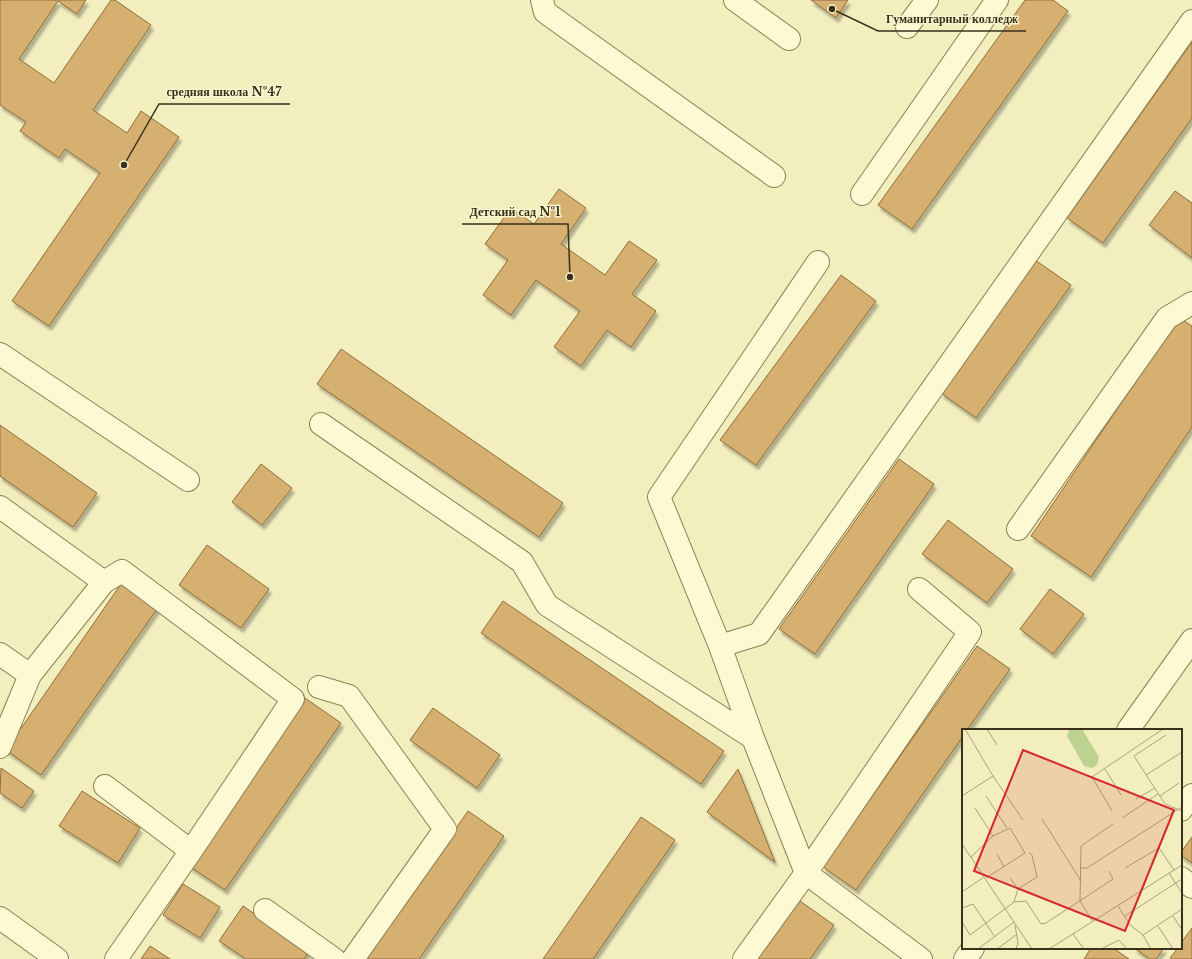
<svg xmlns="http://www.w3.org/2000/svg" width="1192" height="959" font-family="'Libre Baskerville',serif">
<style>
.building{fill:#d5b070;stroke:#8f6d38;filter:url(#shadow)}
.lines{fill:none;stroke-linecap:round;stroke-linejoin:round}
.minor-casing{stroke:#8d7f55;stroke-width:24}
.minor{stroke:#fcf9d3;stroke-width:22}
.inset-road{fill:none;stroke:#a9a27d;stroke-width:1}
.view{fill:#d62828;fill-opacity:0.15;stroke:#d62828;stroke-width:2}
.inset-edge{fill:none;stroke:#3b311b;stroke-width:2}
.leader{fill:none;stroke:#3b311b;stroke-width:1.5}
.callout-dot{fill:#3b311b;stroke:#f9f6cf;stroke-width:1.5}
.callout-label{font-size:12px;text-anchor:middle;font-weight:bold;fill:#3b311b;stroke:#f9f6cf;stroke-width:3;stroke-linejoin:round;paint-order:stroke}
</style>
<defs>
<filter id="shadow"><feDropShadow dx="2.5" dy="4.5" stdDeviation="1" flood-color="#0004"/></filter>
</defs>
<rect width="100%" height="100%" fill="#f3eebe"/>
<!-- building -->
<path class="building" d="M0,0H86L77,14L58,1L19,59L54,83L111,0H115L151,25L93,110L127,133L141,111L179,137L49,326L12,301L100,173L65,149L59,158L20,131L26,122L0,105Z
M811,0H848L836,18Z
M1025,0H1053L1068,11L912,229L878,205Z
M1192,42V118L1103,243L1067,218Z
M559,189L586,208L561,244L605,275L629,241L657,260L632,294L656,311L631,347L607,330L581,366L554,347L580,311L536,280L511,315L483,295L508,260L485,244L511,208L534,224Z
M1175,191L1192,203V258L1149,225Z
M1035,260L1071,285L976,418L941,393Z
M841,275L876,301L756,465L720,440Z
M1179,318L1192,326V427L1091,577L1031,536Z
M341,349L563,503L539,537L317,384Z
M0,425L97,493L73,527L0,476Z
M899,459L934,484L815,654L779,629Z
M261,464L292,488L262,525L232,502Z
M948,520L1013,569L987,603L922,554Z
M207,545L269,589L241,628L179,585Z
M123,581L159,606L41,775L6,750Z
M1050,589L1084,614L1053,654L1020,629Z
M503,601L724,751L701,784L481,633Z
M977,646L1010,669L967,730H963V736L856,890L823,867Z
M305,698L341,723L225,890L189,866Z
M433,708L500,755L477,788L410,740Z
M1,768L34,791L22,808L0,793Z
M738,769L775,862L707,812Z
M82,791L140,828L118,863L59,826Z
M468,811L504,836L419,959H366Z
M641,817L675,840L593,959H543Z
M1192,837V863L1181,855V852Z
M183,884L220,907L200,938L163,915Z
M797,899L834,925L810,959H756Z
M243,906L309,951L304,959H246L219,941Z
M1192,928V959H1172L1170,958L1178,948H1181V943Z
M150,946L170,959H141Z
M1091,948H1113L1129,959H1084Z
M1134,948H1164L1156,959H1150Z"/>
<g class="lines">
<!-- minor casing -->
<g class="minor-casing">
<path id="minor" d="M542,0L545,12L774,176
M735,0L789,39
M907,27L927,0
M862,194L997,0
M818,262L659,497L720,646L753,738L806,873L921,959
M0,354L188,480
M321,424L522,562L547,605L753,738
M0,507L104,582
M1018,529L1167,318L1192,303
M720,646L759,634L1192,21
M0,654L30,675
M319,687L349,696L445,829L353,959
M1128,730L1192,640
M0,747L30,675L104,582L122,571L293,699L191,851L116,959
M105,786L191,851
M1181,810L1192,795
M1181,878L1192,887
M265,910L334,959
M0,918L57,959
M744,959L806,873L970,632L919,589
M965,959L973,948"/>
</g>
<!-- minor -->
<use href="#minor" class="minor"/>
</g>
<!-- overview -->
<g transform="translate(962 729)">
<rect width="220" height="220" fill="#f3eebe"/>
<path d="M107,0H120L137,28L135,36L130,39L122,37L105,7Z" fill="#bdd291"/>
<path class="inset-road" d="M25,0L35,16M204,6L172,27L203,75L220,82M143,40L159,66M184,46L220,23M31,47L61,91M0,67L31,47L3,0M24,67L45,99M198,67L217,54M174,70L193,59M13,79L31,107M150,82L130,48L201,0M160,89L196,65M80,90L119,152M0,115L70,220M35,125L42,138M9,128L31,107L48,99L63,124L24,149M119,139H125L220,78M163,139L197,119L212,141M207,144L220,164M48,149L56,160M0,163L22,148M52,173L64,172L79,195L84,194L151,150L147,142M156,177L168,196L181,206L220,180M0,179L11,175L33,208M163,187L220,150M211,187L220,201M0,193L8,206L52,173L56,160L75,148L70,126L67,123M131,193L118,172L119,117L151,95M53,196L56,214L54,220M196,197L211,220M111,205L122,220M181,206L189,220M16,220L52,193M35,220L54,206M87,220L220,136M139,220L157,211L165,220"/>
<path class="view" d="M61,21L212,81L163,202L12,142Z"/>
<rect width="220" height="220" class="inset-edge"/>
</g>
<!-- callouts -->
<path class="leader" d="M832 9L878 31H1026M124 165L159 104H290M570 277L568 224H462"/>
<g class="callout-dot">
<circle cx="832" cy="9" r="4"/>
<circle cx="124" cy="165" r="4"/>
<circle cx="570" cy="277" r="4"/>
</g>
<g class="callout-label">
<text x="952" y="23">Гуманитарный колледж</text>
<text x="224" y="96">средняя школа №47</text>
<text x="515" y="216">Детский сад №1</text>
</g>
</svg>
